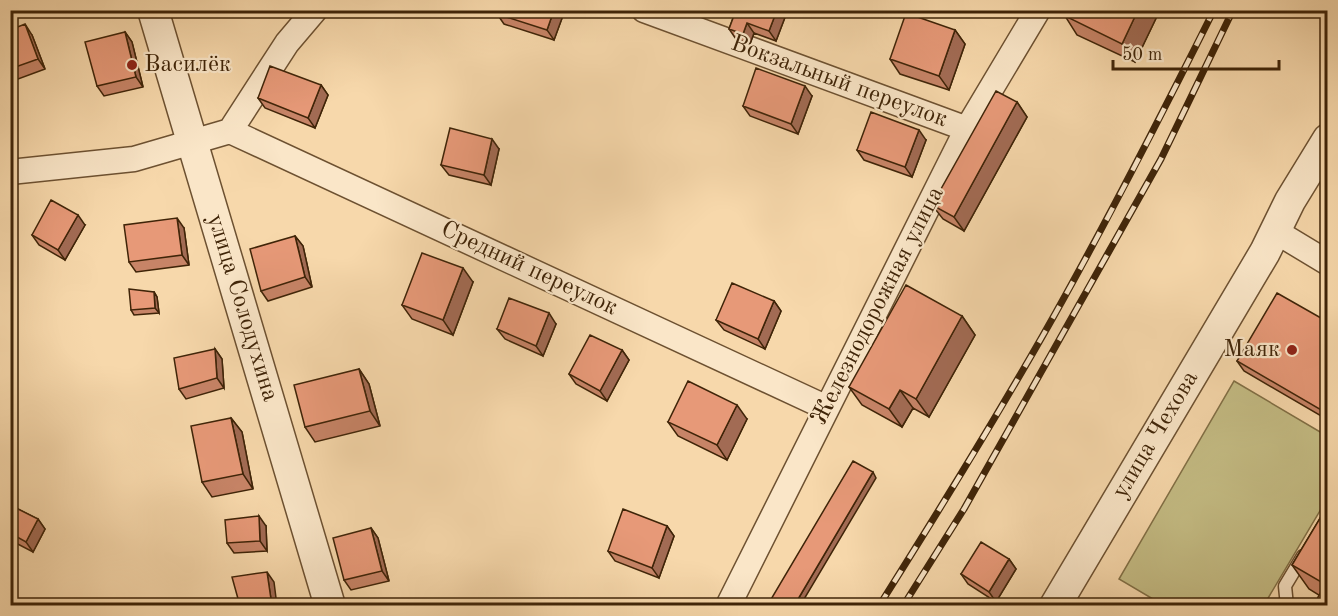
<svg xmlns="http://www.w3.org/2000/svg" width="1338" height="616" font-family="'Old Standard TT',serif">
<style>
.green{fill:#c4bc84;stroke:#827046;stroke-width:1.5}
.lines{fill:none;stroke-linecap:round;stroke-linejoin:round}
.service-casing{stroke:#6d5131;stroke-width:15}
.minor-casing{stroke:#6d5131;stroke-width:27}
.tertiary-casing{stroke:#6d5131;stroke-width:33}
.service{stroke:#fae6c8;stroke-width:12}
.minor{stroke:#fae6c8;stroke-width:24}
.tertiary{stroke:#fae6c8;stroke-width:30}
.rail-casing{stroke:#3f2408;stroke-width:7}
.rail{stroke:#fae6c8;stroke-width:4.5;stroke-dasharray:14;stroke-linecap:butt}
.wall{fill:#c78467;stroke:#3f2408;stroke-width:1.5}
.shaded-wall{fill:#a26b54;stroke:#3f2408;stroke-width:1.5}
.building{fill:#e79978;stroke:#3f2408;stroke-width:1.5}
.poi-dot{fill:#8f2418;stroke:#fae6c8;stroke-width:2}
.labels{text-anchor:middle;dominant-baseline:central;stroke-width:4.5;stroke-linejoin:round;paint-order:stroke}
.poi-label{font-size:24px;fill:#3f2408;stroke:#fae6c8;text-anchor:start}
.street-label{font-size:24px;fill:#3f2408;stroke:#fae6c8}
</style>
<rect width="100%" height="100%" fill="#f7d8ab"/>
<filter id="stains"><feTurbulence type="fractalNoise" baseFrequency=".00333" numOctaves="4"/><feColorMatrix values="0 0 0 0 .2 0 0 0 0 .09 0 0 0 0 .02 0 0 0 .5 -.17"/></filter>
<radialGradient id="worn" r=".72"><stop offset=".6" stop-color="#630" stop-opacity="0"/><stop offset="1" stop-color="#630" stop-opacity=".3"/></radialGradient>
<!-- green -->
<path class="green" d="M1234,381L1327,436V499L1264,605H1163L1119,579Z"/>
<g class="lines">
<!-- service casing -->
<g class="service-casing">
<path id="service" d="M1287,606L1285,586L1303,556"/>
</g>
<!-- minor casing -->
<g class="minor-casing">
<path id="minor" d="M644,10L967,129
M230,131L827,408
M230,131L287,43L315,10
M10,172L134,159L230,131
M1275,231L1328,263
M728,606L967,129L1038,10"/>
</g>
<!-- tertiary casing -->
<g class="tertiary-casing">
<path id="tertiary" d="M153,10L330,606
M1055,606L1265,252L1290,201L1328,139"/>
</g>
<!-- service -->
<use href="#service" class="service"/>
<!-- minor -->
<use href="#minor" class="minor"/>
<!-- tertiary -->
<use href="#tertiary" class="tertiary"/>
<!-- rail casing -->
<g class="rail-casing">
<path id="rail" d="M879,606C935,517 990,428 1042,337C1103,230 1159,120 1214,10
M903,606L964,509L1161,159L1233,10"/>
</g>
<!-- rail -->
<use href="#rail" class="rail"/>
</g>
<!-- wall -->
<path class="wall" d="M565,10L554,40L504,24L497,14Z
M736,10H786L787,12L776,41L754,33L750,44L736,39L729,29Z
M1160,10L1135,62L1077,35L1065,16Z
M10,30L32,35L45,69L10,82Z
M955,30L965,44L949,90L900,74L890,59Z
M125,32L132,42L143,87L104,96L97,86Z
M321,85L328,95L315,128L265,108L258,98Z
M812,96L798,134L750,116L743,106Z
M1017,102L1027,117L964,231L943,219L932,205Z
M926,140L912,177L864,160L857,150Z
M499,149L491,185L449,175L441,165Z
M85,225L65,260L39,245L32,235Z
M184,228L189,265L136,272L129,262Z
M295,236L303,246L312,287L268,301L261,291Z
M473,282L453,335L412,319L402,305Z
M154,292L157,297L159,313L134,315L131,310Z
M774,301L781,311L765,349L724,330L716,320Z
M962,316L975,335L929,417L913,408L902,427L862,405L849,387Z
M1328,322V420L1244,371L1237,361Z
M556,324L543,356L505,339L497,329Z
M215,349L222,359L224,388L186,399L179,389Z
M622,350L629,360L607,401L576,384L569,374Z
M359,369L369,384L380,426L315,442L305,427Z
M231,418L242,432L253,489L212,497L202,482Z
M747,419L727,460L678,436L668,422Z
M10,505L38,519L45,529L33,552L10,540Z
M1328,505V606L1319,595L1309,589L1292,565Z
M266,526L267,551L234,553L227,543Z
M667,526L674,536L659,578L615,561L608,551Z
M371,528L378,538L389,581L351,590L344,580Z
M1009,559L1016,569L996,602L968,584L961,574Z"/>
<!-- shaded-wall -->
<path class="shaded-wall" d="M554,10H565L554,40L547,30Z
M777,10H786L787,12L776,41L769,31Z
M1138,10H1160L1135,62L1122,44Z
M747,23L754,33L750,44L743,34Z
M25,24L32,35L45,69L38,59Z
M955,30L965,44L949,90L939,76Z
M125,32L132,42L143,87L136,77Z
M321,85L328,95L315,128L308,118Z
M805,86L812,96L798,134L791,124Z
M1017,102L1027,117L964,231L954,217Z
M919,130L926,140L912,177L905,167Z
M492,139L499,149L491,185L484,175Z
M78,215L85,225L65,260L58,250Z
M177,218L184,228L189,265L182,255Z
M295,236L303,246L312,287L305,277Z
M463,268L473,282L453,335L443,320Z
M154,292L157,297L159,313L155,308Z
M774,301L781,311L765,349L758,339Z
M549,313L556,324L543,356L536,346Z
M962,316L975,335L929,417L916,399Z
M215,349L222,359L224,388L217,378Z
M622,350L629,360L607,401L600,391Z
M359,369L369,384L380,426L370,411Z
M900,390L913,408L902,427L889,409Z
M737,405L747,419L727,460L717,445Z
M231,418L242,432L253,489L243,474Z
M873,472L876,478L800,606H794Z
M259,516L266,526L267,551L260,541Z
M38,519L45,529L33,552L26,542Z
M667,526L674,536L659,578L652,568Z
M371,528L378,538L389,581L382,571Z
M1009,559L1016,569L996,602L989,592Z
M267,572L274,582L277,606H272Z"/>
<!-- building -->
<path class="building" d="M498,10H554L547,30L497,14Z
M736,10H777L769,31L747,23L743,34L729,29Z
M1068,10H1138L1122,44L1065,16Z
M906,13L955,30L939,76L890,59Z
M25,24L38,59L10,69V30Z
M125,32L136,77L97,86L85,42Z
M270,66L321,85L308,118L258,98Z
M756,68L805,86L791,124L743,106Z
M996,91L1017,102L954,217L932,205Z
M871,112L919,130L905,167L857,150Z
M450,128L492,139L484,175L441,165Z
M51,200L78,215L58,250L32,235Z
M177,218L182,255L129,262L124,225Z
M295,236L305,277L261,291L250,249Z
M422,253L463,268L443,320L402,305Z
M732,283L774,301L758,339L716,320Z
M906,285L962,316L916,399L900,390L889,409L849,387Z
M129,289L154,292L155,308L131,310Z
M1277,293L1328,322V414L1237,361Z
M509,298L549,313L536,346L497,329Z
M590,335L622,350L600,391L569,374Z
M215,349L217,378L179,389L174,358Z
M359,369L370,411L305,427L294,385Z
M688,381L737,405L717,445L668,422Z
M231,418L243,474L202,482L191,426Z
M853,461L873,472L794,606H767Z
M10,505L38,519L26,542L10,533Z
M1328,505V586L1292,565Z
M623,509L667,526L652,568L608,551Z
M259,516L260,541L227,543L225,520Z
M371,528L382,571L344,580L333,538Z
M981,542L1009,559L989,592L961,574Z
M267,572L272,606H240L232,577Z
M1322,590L1328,593V606H1313Z"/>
<!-- markers -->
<g class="poi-dot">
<circle cx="132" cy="65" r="6"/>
<circle cx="1292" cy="350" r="6"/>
</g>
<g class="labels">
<!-- poi labels -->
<g class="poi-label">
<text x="144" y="65">Василёк</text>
<text x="1280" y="350" text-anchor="end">Маяк</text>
</g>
<!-- street labels -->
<g class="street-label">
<text transform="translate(839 82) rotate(20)">Вокзальный переулок</text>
<text transform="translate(529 269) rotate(25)">Средний переулок</text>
<text transform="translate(878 306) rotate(-63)">Железнодорожная улица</text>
<text transform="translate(242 308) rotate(73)">улица Солодухина</text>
<text transform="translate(1156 435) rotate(-59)">улица Чехова</text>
</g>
</g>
<!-- margin -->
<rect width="1338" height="616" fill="none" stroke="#f7d8ab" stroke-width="36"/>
<rect x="12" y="12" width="1314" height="592" fill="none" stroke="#3f2408" stroke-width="3"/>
<rect x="18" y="18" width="1302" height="580" fill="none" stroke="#3f2408" stroke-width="1.5"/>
<!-- scale -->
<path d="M1113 60v9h166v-9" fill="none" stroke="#3f2408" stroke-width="3"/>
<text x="1122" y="60" font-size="18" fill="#3f2408" stroke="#fae6c8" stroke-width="4.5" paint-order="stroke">50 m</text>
<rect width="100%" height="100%" filter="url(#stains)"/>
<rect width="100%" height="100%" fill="url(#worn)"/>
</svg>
